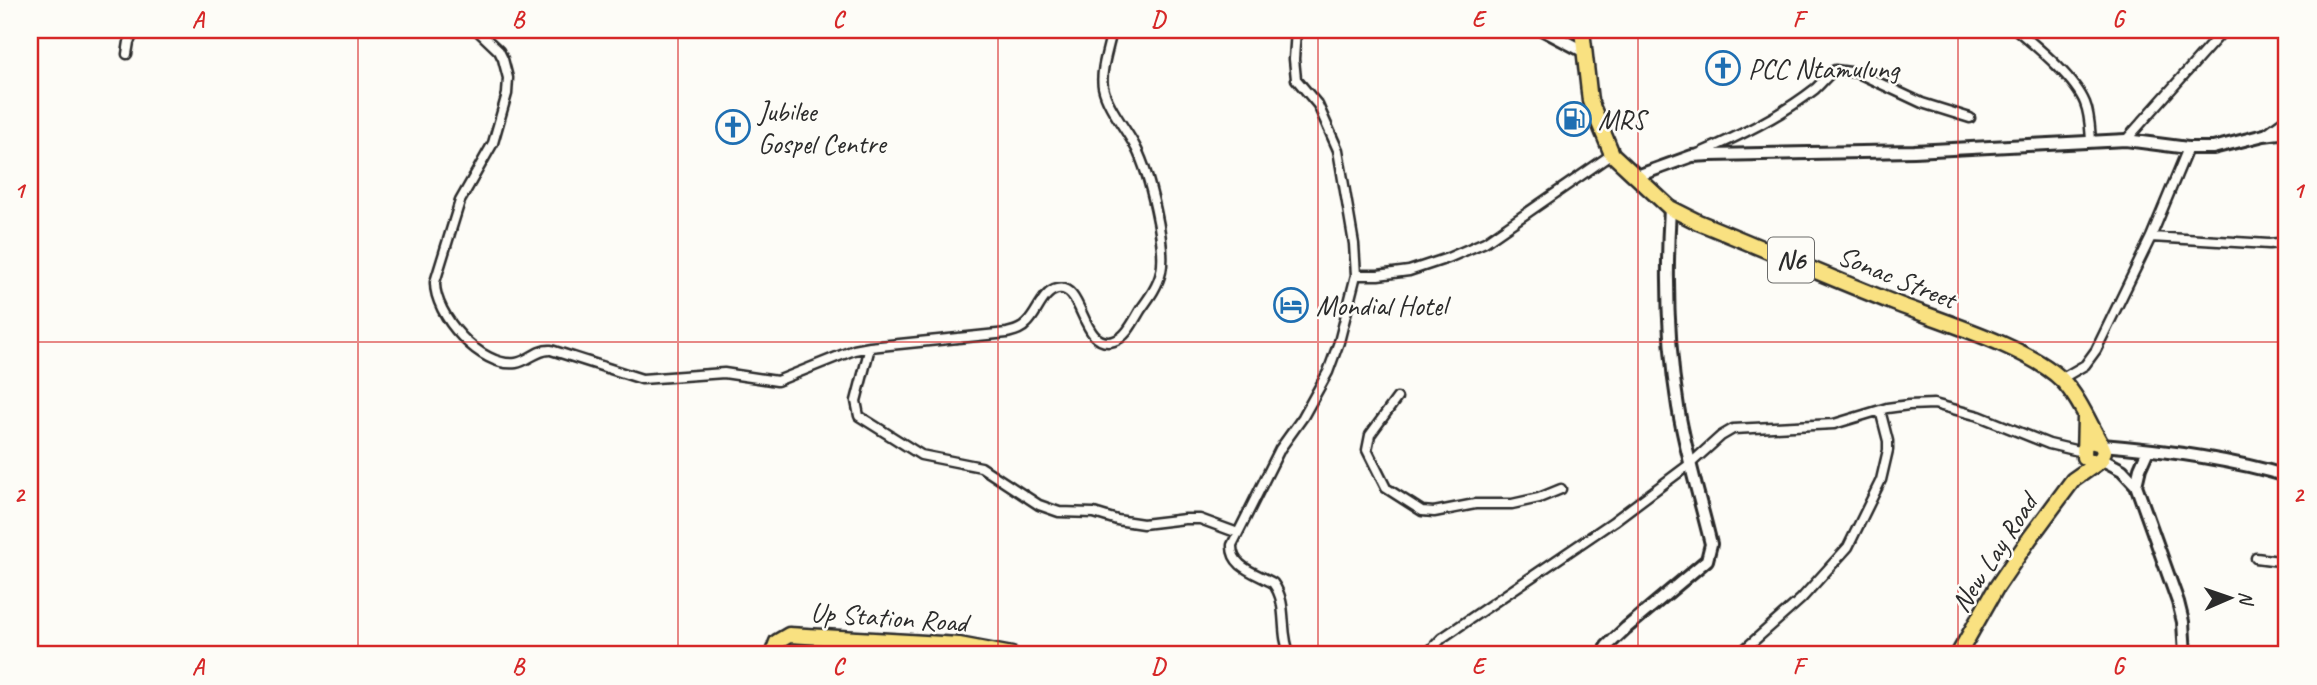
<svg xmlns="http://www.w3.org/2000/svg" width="2317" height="685" font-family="Caveat,sans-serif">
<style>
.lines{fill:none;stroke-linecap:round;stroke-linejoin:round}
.street-casing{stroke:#2b2b2b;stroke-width:13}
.secondary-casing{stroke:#2b2b2b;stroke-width:16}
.highway-casing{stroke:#2b2b2b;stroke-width:19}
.street{stroke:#fdfcf7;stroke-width:8}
.secondary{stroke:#fdfcf7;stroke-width:10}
.highway{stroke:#f9e181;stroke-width:14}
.grid{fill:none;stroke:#d62828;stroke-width:2;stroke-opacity:0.55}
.labels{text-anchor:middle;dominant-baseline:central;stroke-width:5;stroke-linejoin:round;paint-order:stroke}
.shield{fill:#fdfcf7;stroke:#6a6a68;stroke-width:2}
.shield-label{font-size:26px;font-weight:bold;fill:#2b2b2b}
.poi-label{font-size:28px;fill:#2b2b2b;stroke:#fdfcf7;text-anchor:start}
.street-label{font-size:28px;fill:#2b2b2b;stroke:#fdfcf7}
.neatline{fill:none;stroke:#d62828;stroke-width:2.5}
.grid-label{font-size:23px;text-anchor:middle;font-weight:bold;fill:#d62828}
</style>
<rect width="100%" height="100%" fill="#fdfcf7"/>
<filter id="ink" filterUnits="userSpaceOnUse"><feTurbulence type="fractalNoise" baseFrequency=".0143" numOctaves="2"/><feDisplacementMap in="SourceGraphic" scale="14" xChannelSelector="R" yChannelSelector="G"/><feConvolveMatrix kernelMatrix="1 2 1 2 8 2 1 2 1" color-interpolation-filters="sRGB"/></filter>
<g filter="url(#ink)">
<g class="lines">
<!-- street casing -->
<g class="street-casing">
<path id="street" d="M477,30L499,51L503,59L508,78L507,94L493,143L460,201L435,282C434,315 481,368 516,363C529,361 537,349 551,350L642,379L724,373L777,381L854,350L870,347L1007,333C1014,331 1021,330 1026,324C1037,315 1042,292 1057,289C1084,283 1081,351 1114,341C1127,337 1134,320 1141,309C1149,298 1158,286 1161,272C1167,245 1149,173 1136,148C1127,130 1107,107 1103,87C1100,70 1109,47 1112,30
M2017,30C2037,47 2075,78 2085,103C2090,115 2090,128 2091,141
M127,54L129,42L135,30
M2264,135L2287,118
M2126,140L2224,30
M1698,154C1739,136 1779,117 1815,89C1822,83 1827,75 1835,70L1858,73L1922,103L1970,118
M2151,237L2269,244L2287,242
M1356,275H1378L1409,271L1448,258L1485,242L1612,154
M870,347L856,401L859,416L921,455L981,467L1039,505L1059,512L1094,513L1117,520L1143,524L1185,519H1200L1238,533
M2061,379L2085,365L2096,350L2151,237L2188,148
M1397,398L1370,435L1367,450L1386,488L1422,511L1434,512L1475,504H1512L1539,498L1561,489
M2256,558L2287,562
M1290,655C1279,632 1289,604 1273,583C1257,573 1231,568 1232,545L1280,449L1303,417L1328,372L1339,342L1356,275L1354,244L1338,150L1318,105L1296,79L1294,59L1296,30
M1426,655L1442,638L1614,521L1690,464L1721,436L1733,429L1834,424L1887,408L1909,405L1934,404L1979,416L2049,444L2083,452
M1738,655L1801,599L1848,547L1881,480L1888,450V441L1880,410"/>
</g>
<!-- secondary casing -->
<g class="secondary-casing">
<path id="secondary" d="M1543,30L1583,51
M1637,176L1692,156L1710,155L1914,151L2126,140L2188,148H2213L2264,135L2287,132
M2102,445C2164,450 2227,458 2287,476
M2101,459L2122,470L2136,485L2178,602L2183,622L2185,655
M2136,485L2140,468L2148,450
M1601,655L1607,646L1626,628L1707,560L1711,544C1700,499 1686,454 1678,407C1667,341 1666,274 1670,208"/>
</g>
<!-- highway casing -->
<g class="highway-casing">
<path id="highway" d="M1582,30L1590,101L1612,154L1670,208L1698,222C1765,249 1830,278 1897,304C1941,321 2030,348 2062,380C2079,398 2089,423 2101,444
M2085,445L2091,441L2101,444L2104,451L2102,458L2093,463L2084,457L2085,417
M772,655L777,642L789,635L959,645L1012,655
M1958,655L1996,588L2030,538L2073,480L2100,461"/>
</g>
<!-- street -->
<use href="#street" class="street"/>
<!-- secondary -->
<use href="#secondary" class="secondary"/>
<!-- highway -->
<use href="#highway" class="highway"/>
</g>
</g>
<!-- grid -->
<path class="grid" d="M358,30V655M678,30V655M998,30V655M1318,30V655M1638,30V655M1958,30V655M30,342H2287"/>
<!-- icons -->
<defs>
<g id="church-ring" transform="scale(1.75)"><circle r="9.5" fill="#fdfcf7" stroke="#1f6fb2" stroke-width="1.5"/><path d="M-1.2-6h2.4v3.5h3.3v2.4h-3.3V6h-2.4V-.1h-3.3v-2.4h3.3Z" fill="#1f6fb2"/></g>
<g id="fuel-ring" transform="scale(1.75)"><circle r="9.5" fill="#fdfcf7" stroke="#1f6fb2" stroke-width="1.5"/><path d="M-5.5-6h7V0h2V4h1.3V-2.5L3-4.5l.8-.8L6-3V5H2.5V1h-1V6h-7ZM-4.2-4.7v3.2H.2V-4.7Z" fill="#1f6fb2"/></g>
<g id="hotel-ring" transform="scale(1.75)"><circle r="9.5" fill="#fdfcf7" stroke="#1f6fb2" stroke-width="1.5"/><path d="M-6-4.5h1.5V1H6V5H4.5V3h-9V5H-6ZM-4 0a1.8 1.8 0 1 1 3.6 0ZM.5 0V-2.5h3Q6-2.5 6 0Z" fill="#1f6fb2"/></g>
</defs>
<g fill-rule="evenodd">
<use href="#church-ring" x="1723" y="68"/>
<use href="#fuel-ring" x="1574" y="119"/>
<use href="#church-ring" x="733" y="127"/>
<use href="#hotel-ring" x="1291" y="305"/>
</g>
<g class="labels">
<!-- shield labels -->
<rect class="shield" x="1768" y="237.5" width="46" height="45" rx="5"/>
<g class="shield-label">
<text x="1791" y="260">N6</text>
</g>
<!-- poi labels -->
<g class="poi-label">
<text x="1748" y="68">PCC Ntamulung</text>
<text x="758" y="111">Jubilee<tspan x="758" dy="32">Gospel Centre</tspan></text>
<text x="1598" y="119">MRS</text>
<text x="1316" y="305">Mondial Hotel</text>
</g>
<!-- street labels -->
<g class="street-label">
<text transform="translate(1897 277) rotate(22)">Sonac Street</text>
<text transform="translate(1994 553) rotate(-57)">New Lay Road</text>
<text transform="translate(889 617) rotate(4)">Up Station Road</text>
</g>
</g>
<!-- margin -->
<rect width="2317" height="685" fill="none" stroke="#fdfcf7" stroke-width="77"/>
<!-- north arrow -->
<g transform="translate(2230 598) rotate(88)" stroke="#fdfcf7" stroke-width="5" paint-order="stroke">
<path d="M0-5L12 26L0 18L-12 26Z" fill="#2b2b2b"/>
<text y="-10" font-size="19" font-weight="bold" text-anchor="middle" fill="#2b2b2b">N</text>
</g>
<rect x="38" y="38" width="2240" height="608" class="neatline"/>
<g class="grid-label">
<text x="198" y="27">A</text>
<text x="518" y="27">B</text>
<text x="838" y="27">C</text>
<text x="1158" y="27">D</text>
<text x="1478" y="27">E</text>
<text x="1798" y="27">F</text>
<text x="2118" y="27">G</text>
<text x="19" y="198">1</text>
<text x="2298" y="198">1</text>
<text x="19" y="502">2</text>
<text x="2298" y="502">2</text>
<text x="198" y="674">A</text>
<text x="518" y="674">B</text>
<text x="838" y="674">C</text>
<text x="1158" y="674">D</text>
<text x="1478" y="674">E</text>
<text x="1798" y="674">F</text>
<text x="2118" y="674">G</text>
</g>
</svg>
